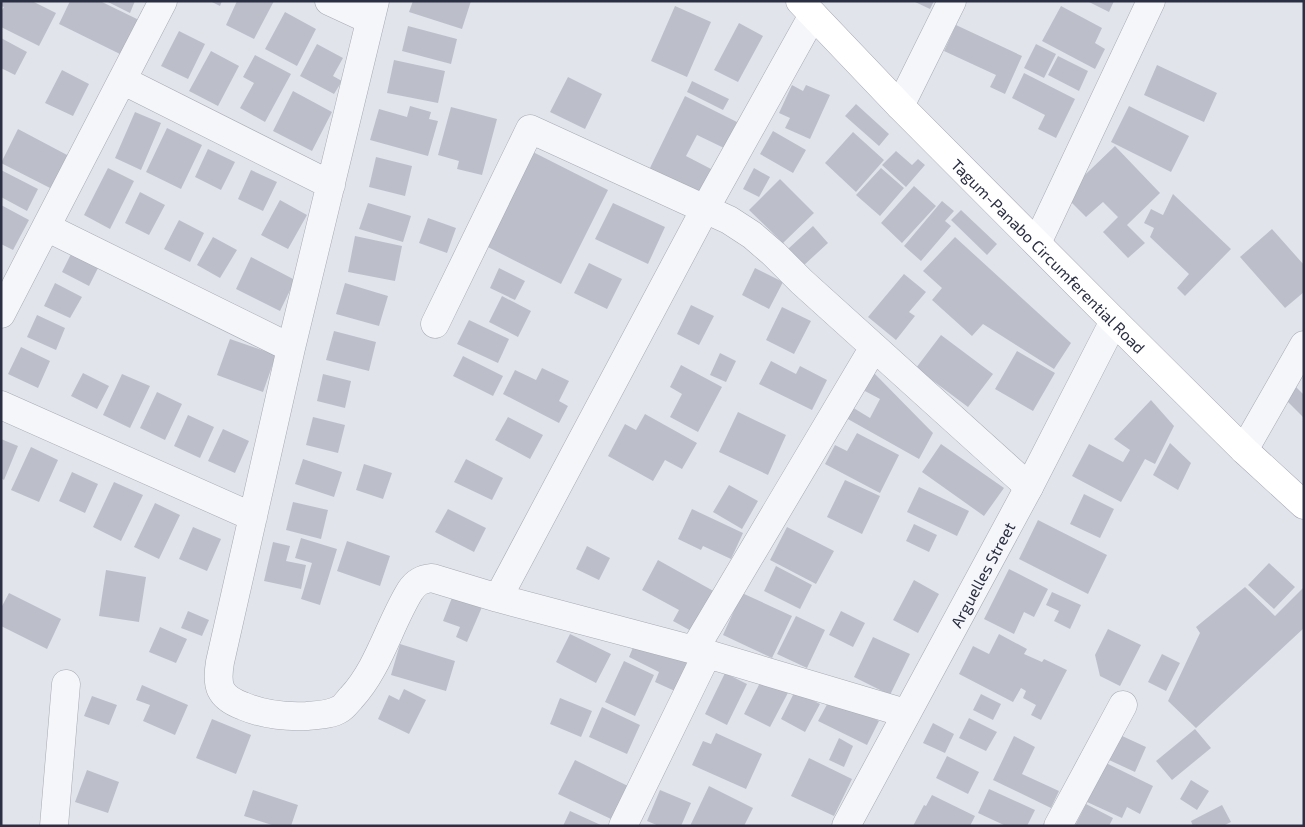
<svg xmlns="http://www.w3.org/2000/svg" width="1305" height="827" font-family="'Exo 2',sans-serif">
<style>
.building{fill:#bcbfca}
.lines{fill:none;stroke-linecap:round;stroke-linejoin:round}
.minor-casing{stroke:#a7aab5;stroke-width:29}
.tertiary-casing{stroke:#a7aab5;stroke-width:29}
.primary-casing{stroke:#a2a6b6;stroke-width:29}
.minor{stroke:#f5f6f9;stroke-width:28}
.tertiary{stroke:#f5f6f9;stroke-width:28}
.primary{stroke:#fff;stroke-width:28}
.labels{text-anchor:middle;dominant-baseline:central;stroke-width:4;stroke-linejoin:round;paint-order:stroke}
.street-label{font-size:16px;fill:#2a2f43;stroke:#f2f4f8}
</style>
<rect width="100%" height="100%" fill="#e2e4eb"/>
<!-- building -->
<path class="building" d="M1,1H32L56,13L39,46L1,27V12L4,7L1,6Z
M70,1H100L139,20L122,55L59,24Z
M106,1H135L130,13Z
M210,1H222L220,6Z
M237,1H274L254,39L226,25Z
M413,1H471L462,29L409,12Z
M913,1H934L930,9Z
M1087,1H1114L1109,12Z
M675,6L711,22L687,77L651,61Z
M1061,6L1102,28L1095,43L1105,49L1095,69L1042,41Z
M285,12L316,29L297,66L265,49Z
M739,23L763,36L738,82L714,70Z
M956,25L1022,56L1005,94L990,87L996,75L944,51Z
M408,26L457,39L451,64L402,51Z
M179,31L205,44L188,79L161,66Z
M1,38L27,52L15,75L1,68Z
M317,44L343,58L333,76L342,81L334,94L300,76Z
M1036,44L1056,54L1044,78L1024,68Z
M211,51L239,66L218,106L189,91Z
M255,55L291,74L265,122L240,108L254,83L243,77Z
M1058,56L1088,71L1079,91L1048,75Z
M394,60L445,71L438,103L387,93Z
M1157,65L1217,93L1204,122L1144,95Z
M62,70L89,84L73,116L45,103Z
M1024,73L1075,99L1056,138L1038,129L1045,115L1012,98Z
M568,77L602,94L585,129L550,112Z
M692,81L729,99L723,110L687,92Z
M792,85L803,91L806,85L830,95L810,139L785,128L790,118L779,113Z
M293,91L332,112L312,151L273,131Z
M685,96L737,122L724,148L697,135L686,156L713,170L701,195L649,170Z
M856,104L889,134L879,146L845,116Z
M410,106L431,112L429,119L438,121L428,156L370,140L379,109L407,117Z
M1129,106L1189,136L1171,172L1111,142Z
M451,107L497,119L482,175L457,169L459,161L438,155Z
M135,112L161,123L141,170L115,158Z
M167,128L202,145L181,189L146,172Z
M18,129L69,156L52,189L1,163Z
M773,131L806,150L793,173L760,154Z
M853,132L884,160L856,192L825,163Z
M1115,146L1160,193L1127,225L1145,243L1128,258L1103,232L1118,217L1103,202L1086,217L1064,195Z
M208,149L235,162L221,190L195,177Z
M531,151L608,190L561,284L484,245Z
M896,151L912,165L918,159L925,165L906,187L882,165Z
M376,157L412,166L405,196L369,187Z
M108,168L134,181L110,229L84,215Z
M754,168L770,177L759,197L743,189Z
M881,168L904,188L880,216L856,195Z
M1,170L38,189L27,211L1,197Z
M251,170L277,182L263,211L238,199Z
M780,179L814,213L783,243L749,210Z
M914,186L936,206L902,243L881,223Z
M140,192L165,205L149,235L125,223Z
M1173,194L1231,249L1185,296L1177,288L1189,274L1150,237L1154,228L1144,223L1151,209L1163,215Z
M280,200L307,215L288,249L261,235Z
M942,201L954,211L945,221L951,226L921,261L904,246Z
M368,203L411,216L403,242L359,229Z
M613,203L665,227L648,264L595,239Z
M1,205L29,220L13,250L1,244Z
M961,210L997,244L987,255L951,220Z
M428,218L456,228L447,253L419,243Z
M179,220L204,233L190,262L164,249Z
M813,226L828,243L803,266L788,249Z
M1272,229L1304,265V292L1285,308L1240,257Z
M355,236L402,246L395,281L348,272Z
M213,237L237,250L220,278L197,265Z
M955,237L1071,343L1054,369L983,324L972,336L932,300L942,288L923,271Z
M74,248L101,262L89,286L62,272Z
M251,257L295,280L280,311L236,289Z
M589,263L622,279L607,309L574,293Z
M499,268L525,281L515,300L490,288Z
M755,268L783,282L769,309L742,295Z
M904,274L926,292L909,312L915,316L896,340L868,317Z
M55,283L82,297L70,318L44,306Z
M345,283L388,296L379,326L336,314Z
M502,296L531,311L518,337L489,322Z
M691,305L714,316L699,345L677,334Z
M782,307L811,321L794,354L766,340Z
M37,315L65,328L56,350L27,337Z
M469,320L509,339L498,363L457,344Z
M334,331L376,342L369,371L326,360Z
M941,335L993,374L968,407L916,368Z
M230,339L276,355L263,392L217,375Z
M21,347L50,361L38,388L8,374Z
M1017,351L1055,373L1033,411L995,389Z
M720,353L736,361L726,382L710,375Z
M463,356L503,376L493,396L453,376Z
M771,361L796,374L800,366L827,380L812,410L759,384Z
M681,365L722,387L698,432L670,417L682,394L670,387Z
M542,368L569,381L559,401L568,406L559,423L503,394L515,370L536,380Z
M873,372L933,433L919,459L846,418L852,407L870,418L880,399L863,390Z
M83,373L109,386L97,409L71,396Z
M122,374L150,386L130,428L103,415Z
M323,374L351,381L345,408L317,401Z
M1296,387L1304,395V418L1285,399Z
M157,392L182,404L165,440L140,428Z
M1151,400L1174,426L1155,464L1145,459L1121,502L1072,476L1089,444L1123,462L1130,450L1114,439Z
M738,412L786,435L768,475L719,452Z
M645,414L697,443L682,469L665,460L653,481L608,456L625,424L636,430Z
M188,415L214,427L200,458L174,446Z
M313,417L345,425L338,453L306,445Z
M508,417L543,435L530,459L495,440Z
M223,429L249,441L235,473L208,461Z
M857,433L899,455L880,493L825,464L835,445L847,451Z
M1,439L18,446L4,480L1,478Z
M1170,443L1191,463L1178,490L1153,475Z
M941,444L1004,488L984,516L922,472Z
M31,447L58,460L39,502L11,490Z
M303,459L342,472L334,497L295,484Z
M466,459L503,478L492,500L454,482Z
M364,464L392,473L383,499L356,490Z
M72,472L98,484L85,513L59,501Z
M845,480L880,496L862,534L827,517Z
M114,482L143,495L121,541L93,527Z
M729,485L758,501L742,529L713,512Z
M919,487L969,511L957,536L907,512Z
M1084,494L1114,509L1100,538L1070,524Z
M293,502L328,510L321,539L286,530Z
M155,503L180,515L159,559L134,547Z
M448,509L486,528L474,552L435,532Z
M692,509L743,533L731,559L703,546L701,550L678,539Z
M1038,520L1107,555L1088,594L1019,559Z
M914,524L937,535L929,552L906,541Z
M193,527L221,539L207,571L179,559Z
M787,527L834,551L816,584L770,560Z
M301,538L337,549L320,605L301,599L312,563L295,558Z
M347,541L390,556L380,586L337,571Z
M273,542L290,546L286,561L306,565L301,589L264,581Z
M587,546L610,558L599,580L576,569Z
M658,560L717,593L695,633L673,621L679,610L642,590Z
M1269,563L1295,587L1274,609L1248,585Z
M776,566L812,585L800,609L764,591Z
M1009,569L1048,589L1034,617L1024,612L1014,634L984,619Z
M106,570L146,577L139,622L99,616Z
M914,580L939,594L918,633L893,620Z
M1245,587L1275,616L1304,587V628L1196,728L1168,701L1200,633L1196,627Z
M1052,592L1081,605L1070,629L1054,621L1059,611L1046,605Z
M9,593L61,619L47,649L1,626V608Z
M742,593L792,616L772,658L723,635Z
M453,595L482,607L467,642L456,637L460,627L443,621Z
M188,611L209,620L202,636L181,628Z
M841,611L865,623L853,647L829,635Z
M796,616L825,630L807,668L777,654Z
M160,627L187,639L176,663L149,652Z
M1108,629L1141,645L1120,686L1100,676L1095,655Z
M570,634L611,654L596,683L556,662Z
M999,634L1027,649L1024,654L1042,662L1044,659L1067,670L1041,720L1031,715L1036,705L1023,698L1026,691L1021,688L1013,702L959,674L973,646L989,654Z
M873,637L910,654L890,695L854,677Z
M637,638L690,663L677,692L655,682L659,672L629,657Z
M400,644L455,661L446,691L391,675Z
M1162,654L1180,663L1166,691L1148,682Z
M624,661L654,675L635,716L605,702Z
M725,673L747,684L727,725L705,714Z
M764,675L790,689L770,727L744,714Z
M142,685L188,705L175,735L143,721L150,705L136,700Z
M404,689L426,700L409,734L378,719L389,695L399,700Z
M795,691L820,704L805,732L781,719Z
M981,694L1001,704L993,720L973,710Z
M92,696L117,705L109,725L84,716Z
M831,697L879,721L867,745L818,721Z
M560,698L592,711L581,737L550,724Z
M602,707L640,725L627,754L589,737Z
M969,718L997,732L986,751L959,738Z
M212,719L251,735L236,774L196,758Z
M933,723L954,734L945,753L923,743Z
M1195,729L1211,748L1172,780L1156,761Z
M716,733L762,754L746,789L692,765L703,741L711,744Z
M1120,735L1146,747L1135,772L1109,760Z
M1014,736L1035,747L1022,774L1059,791L1051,808L993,780Z
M839,738L853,746L844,767L829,760Z
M947,756L979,772L968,794L936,778Z
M809,758L852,779L834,816L791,796Z
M575,760L628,786L611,819L558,794Z
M1106,763L1153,786L1140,814L1127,807L1122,818L1087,802Z
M87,770L119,782L108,813L75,802Z
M1191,780L1209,791L1197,810L1180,799Z
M709,786L753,808L744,826H690Z
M989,789L1035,810L1027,826H1006L978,813Z
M253,790L298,805L291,826H275L244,816Z
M660,790L691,803L681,826H659L647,821Z
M932,795L975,816L970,826H913L924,805L926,806Z
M1086,804L1113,818L1109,826H1075Z
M1222,805L1231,822L1223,826H1193L1191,821Z
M570,811L603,826H563Z"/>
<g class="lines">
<!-- minor casing -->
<g class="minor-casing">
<path id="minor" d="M329,1L370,20
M375,1L291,348L220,662C216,686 219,697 243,706C262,714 286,717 307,716C317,715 331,715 340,709C344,707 348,701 351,698C379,668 389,625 410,591C416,582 422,579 432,578L498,598L694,650L905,713
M122,80L331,185
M900,106L952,1
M46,227L291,348
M1037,243L1151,1
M1,314L163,1
M435,324L530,129L729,220L752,235L774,254L802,282L1029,487
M1,405L253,517
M1244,450L1304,345
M498,598L705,209L813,15
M694,650L874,347
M54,826L66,684
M623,826L707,654
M1058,826L1123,705"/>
</g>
<!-- tertiary casing -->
<g class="tertiary-casing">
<g id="tertiary">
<path id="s1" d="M846,826L1029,487L1114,321"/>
</g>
</g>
<!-- primary casing -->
<g class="primary-casing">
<g id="primary">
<path id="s2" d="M800,1L900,106L1114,321L1244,450L1304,505"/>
</g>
</g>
<!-- minor -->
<use href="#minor" class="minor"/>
<!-- tertiary -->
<use href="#tertiary" class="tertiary"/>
<!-- primary -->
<use href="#primary" class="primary"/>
</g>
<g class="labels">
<!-- street labels -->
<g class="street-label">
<text stroke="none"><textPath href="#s2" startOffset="356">Tagum-Panabo Circumferential Road</textPath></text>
<text stroke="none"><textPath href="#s1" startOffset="286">Arguelles Street</textPath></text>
</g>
</g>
<!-- border -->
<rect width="1305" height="827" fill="none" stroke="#2a2f43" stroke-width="5"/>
</svg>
